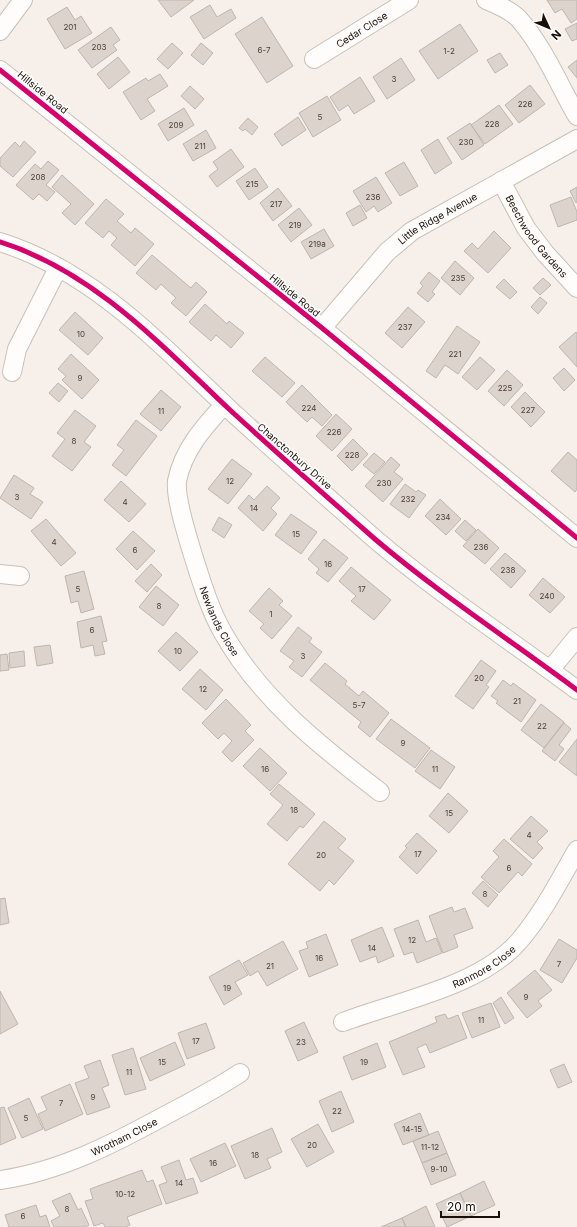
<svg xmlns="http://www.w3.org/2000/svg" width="577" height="1227" font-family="Inter,sans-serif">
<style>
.building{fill:#ddd3cd;stroke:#beb5ae}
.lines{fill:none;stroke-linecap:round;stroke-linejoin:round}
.minor-casing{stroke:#c8c0b8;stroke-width:20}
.minor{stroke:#fefdfc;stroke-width:18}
.cycleway-casing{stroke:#fff;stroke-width:8}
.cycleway{stroke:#d6006c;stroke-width:5}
.labels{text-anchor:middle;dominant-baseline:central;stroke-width:3;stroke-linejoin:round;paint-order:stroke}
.number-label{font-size:8px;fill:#4b4038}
.street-label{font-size:10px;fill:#1a0f07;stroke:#fff}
</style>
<rect width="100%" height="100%" fill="#f7f0ea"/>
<!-- building -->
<path class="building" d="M158,0H194L171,17Z
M547,0H577V19L571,23L562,9L555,13Z
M210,5L217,17L231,9L236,18L204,39L190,17Z
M67,7L75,20L81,16L92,33L65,49L47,19Z
M262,17L293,66L267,83L235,34Z
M577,23V39L572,41L565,29Z
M460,24L478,51L438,79L419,51Z
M111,27L120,40L113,45L117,50L92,68L78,50Z
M172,43L183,53L168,69L157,59Z
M201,43L213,53L203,65L191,55Z
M500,53L508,65L495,73L487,60Z
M118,57L130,72L109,89L97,74Z
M401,58L415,80L387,99L373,77Z
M577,60V78L568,67Z
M160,74L168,86L147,99L155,111L141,120L123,92L146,78L148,81Z
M360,77L375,101L354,114L348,105L339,111L330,97Z
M530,85L545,104L519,123L505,105Z
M190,86L204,99L195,109L181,96Z
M327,96L341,120L313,137L299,113Z
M499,105L513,124L485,144L471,125Z
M184,108L194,125L168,141L158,124Z
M298,117L306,130L282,146L274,134Z
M248,118L258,127L252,135L245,129L243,131L239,128Z
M470,123L484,145L462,160L447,138Z
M206,130L216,148L193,161L183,144Z
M438,139L452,163L435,174L421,150Z
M24,141L36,152L13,177L0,166V158L15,142L20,147Z
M231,149L244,167L217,187L209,176L218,169L213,162Z
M48,161L59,170L46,185L55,192L47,201L39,194L33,200L16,185L35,164L41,169Z
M404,162L418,186L400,196L385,173Z
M255,168L268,187L249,200L236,181Z
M62,175L94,204L75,225L62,213L71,204L52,187Z
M376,177L392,203L378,212L374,206L366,212L353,191Z
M577,187V202L576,203L570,191Z
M278,188L292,206L273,221L260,203Z
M571,197L577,212V220L558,227L550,205Z
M106,199L124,214L117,221L131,233L135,228L154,244L135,266L111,245L117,238L109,231L103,238L85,223Z
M360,205L367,218L353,226L346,213Z
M299,208L312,225L291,242L278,225Z
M324,229L334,246L311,259L301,242Z
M494,231L511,248L488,273L464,251L472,243L478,249Z
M152,255L191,288L196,282L207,292L186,316L171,303L176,298L161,284L156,290L136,273Z
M455,261L474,278L460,295L441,278Z
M429,272L440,281L432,292L435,294L428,302L417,293L423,286L420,283Z
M543,278L551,285L540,295L533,288Z
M504,279L517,292L510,299L496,287Z
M540,297L547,303L538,314L531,307Z
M205,304L227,324L229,321L244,333L231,348L216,335L211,341L189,322Z
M408,307L425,322L402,348L385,333Z
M75,312L103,338L88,355L59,330Z
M457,326L480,342L458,374L445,365L436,378L426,371Z
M576,332L577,333V367L559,347Z
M71,354L99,380L82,399L62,380L66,376L58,369Z
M265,357L295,383L282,397L252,371Z
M480,357L495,370L477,390L462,377Z
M564,368L575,380L564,391L553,378Z
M507,370L523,385L504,406L488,391Z
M58,383L68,391L59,402L49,393Z
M302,385L332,415L322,426L312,417L307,422L286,402Z
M161,390L181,407L161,431L140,414Z
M525,392L545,412L531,427L511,407Z
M75,410L96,426L84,442L91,447L72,471L52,456L65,439L57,433Z
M336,414L352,429L332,451L316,436Z
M136,420L157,436L126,476L112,465L124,450L117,445Z
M353,439L368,454L352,471L337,456Z
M568,452L577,460V489L575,492L551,471Z
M374,453L385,462L374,474L363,465Z
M391,457L400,465L394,472L403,479L383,502L365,486Z
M232,459L252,474L228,504L208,489Z
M14,475L34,488L30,494L43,502L31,519L0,498Z
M121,481L146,504L129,522L104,500Z
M405,484L416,492L418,490L426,495L409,518L390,504Z
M267,486L280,498L271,508L277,514L263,531L238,508L249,495L254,500Z
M440,499L461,519L446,535L425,516Z
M291,514L317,532L301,554L275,535Z
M219,517L232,525L224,538L212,530Z
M46,519L76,553L61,566L31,531Z
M465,520L476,530L466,541L455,531Z
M478,529L499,548L485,564L463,546Z
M133,531L155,551L137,570L116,549Z
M324,539L348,558L328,582L316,573L319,569L308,559Z
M505,553L526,571L511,588L490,569Z
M151,564L162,575L147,592L135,581Z
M351,567L391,600L374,620L351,601L356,596L339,581Z
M84,571L94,609L81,613L78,601L71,603L65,576Z
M543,578L565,597L550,613L529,595Z
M156,586L179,605L163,626L139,607Z
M269,588L283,601L279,605L292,616L272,639L260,628L264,624L249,611Z
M101,616L107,641L102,642L105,654L95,656L93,645L81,648L77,622Z
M298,627L312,638L309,642L322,652L302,677L289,667L294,661L280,651Z
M176,632L198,652L180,671L158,651Z
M50,645L53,663L37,666L34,647Z
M24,651L25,666L10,668L9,653Z
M7,654L9,670L0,671V655Z
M481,660L496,671L486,685L489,687L473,709L455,696Z
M325,663L347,681L345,684L359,696L363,691L389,713L370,737L358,727L361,722L310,680Z
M200,669L223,690L206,710L182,689Z
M503,680L511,686L513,683L536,700L521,722L496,703L498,701L491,696Z
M226,699L251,725L245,731L254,740L232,762L222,752L232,741L224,733L218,739L202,723Z
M541,704L564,722L544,748L521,730Z
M391,719L430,748L415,768L376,739Z
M564,723L571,729L559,745L564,749L555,761L542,751Z
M577,739V776L559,762Z
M260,748L287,773L270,791L243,766Z
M431,750L455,767L440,789L415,771Z
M279,784L315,814L303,828L300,826L287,841L267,824L283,805L270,794Z
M448,793L468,811L449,833L429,816Z
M531,816L548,831L537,842L543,848L533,859L510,839Z
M324,821L346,839L338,848L354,861L334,885L329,880L320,891L288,864Z
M417,833L437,851L417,874L399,857L407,848L405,846Z
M504,839L532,864L522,876L518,872L499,893L481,877L499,857L493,851Z
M483,881L498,895L488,907L472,893Z
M5,898L9,923L0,925V899Z
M452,907L454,912L465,908L473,928L454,935L458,947L443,953L429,916Z
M418,920L426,942L436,938L442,953L417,963L413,952L404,955L394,929Z
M382,927L394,956L378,963L376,956L360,962L351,940Z
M326,934L338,965L309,977L299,951L308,948L306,942Z
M559,939L577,950V958L562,983L540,970Z
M283,941L298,969L267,986L258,971L250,976L243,963Z
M239,960L248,975L235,982L242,994L224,1005L209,977Z
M535,970L552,990L538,1001L542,1006L527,1018L507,993Z
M0,991L18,1024L0,1034Z
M501,997L514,1018L505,1024L493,1003Z
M491,1003L500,1027L472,1038L462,1013Z
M445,1014L448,1019L458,1015L467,1038L430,1053L426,1044L417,1048L425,1067L403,1075L389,1042L437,1022L435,1017Z
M304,1022L318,1052L298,1061L285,1031Z
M206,1023L215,1048L187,1059L178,1033Z
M175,1042L185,1065L150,1081L140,1058Z
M377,1043L386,1067L352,1080L343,1057Z
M133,1048L146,1089L125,1095L112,1055Z
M100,1060L109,1085L102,1088L110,1107L87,1115L75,1083L89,1078L84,1066Z
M564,1064L572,1082L558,1088L550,1070Z
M70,1084L83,1114L45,1131L38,1114L47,1110L41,1097Z
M341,1091L354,1122L332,1132L319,1101Z
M29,1098L43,1129L22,1138L8,1108Z
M4,1107L16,1138L0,1145V1108Z
M420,1113L429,1135L403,1145L394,1124Z
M318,1124L334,1152L307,1167L291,1139Z
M272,1128L282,1152L267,1159L271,1168L245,1179L231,1146Z
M438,1131L447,1153L422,1163L413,1141Z
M225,1143L236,1166L201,1182L190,1159Z
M447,1153L456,1175L431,1185L422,1163Z
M179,1160L186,1180L193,1178L198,1193L166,1204L159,1185L167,1182L161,1167Z
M142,1170L147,1182L153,1180L162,1204L127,1217L130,1225L126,1227H105L103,1223L94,1226L85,1201L93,1199L90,1189Z
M484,1181L495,1205L471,1216L460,1193Z
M70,1193L78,1210L81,1208L89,1225L85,1227H54L51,1221L60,1216L52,1201Z
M460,1193L471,1216L447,1227L436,1204Z
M36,1205L40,1217L46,1215L50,1227H9L5,1215Z
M426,1206L435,1227H406L402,1218Z
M402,1218L406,1227H381Z"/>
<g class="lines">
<!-- minor casing -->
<g class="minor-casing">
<g id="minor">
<path d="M486,0C496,4 510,10 518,18C542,44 559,85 577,116"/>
<path d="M0,31L23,0"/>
<path id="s1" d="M314,59L409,0"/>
<path d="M0,70L322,328L577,538"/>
<path id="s2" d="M501,181L526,228L545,253L577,288"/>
<path d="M0,242C93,271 161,345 230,410C278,454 327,497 376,540C440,594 510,640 577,690"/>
<path id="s3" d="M322,328L387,252L412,231L577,139"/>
<path d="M12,372L17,349L58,268"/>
<path id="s4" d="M224,405C204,427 183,450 177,481C175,498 187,535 192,552C200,577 209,608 222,631C260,699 320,746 380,792"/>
<path d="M0,574L20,576"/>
<path d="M550,670L577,637"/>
<path id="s5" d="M343,1022C398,1001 482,986 520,940C543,913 559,881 577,850"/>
<path id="s6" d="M0,1180C59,1172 115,1143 166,1115C191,1102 216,1089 240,1073"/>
</g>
</g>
<!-- minor -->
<use href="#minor" class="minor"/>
<!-- cycleway casing -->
<g class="cycleway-casing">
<path id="cycleway" d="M0,70L322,328L577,538
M0,242C93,271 161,345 230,410C278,454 327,497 376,540C440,594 510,640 577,690"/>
</g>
<!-- cycleway -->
<use href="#cycleway" class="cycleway"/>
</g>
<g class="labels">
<!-- number labels -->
<g class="number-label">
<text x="70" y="27">201</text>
<text x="99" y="47">203</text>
<text x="264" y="50">6-7</text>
<text x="449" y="51">1-2</text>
<text x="394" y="79">3</text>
<text x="525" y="104">226</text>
<text x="320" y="117">5</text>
<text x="492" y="124">228</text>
<text x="176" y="125">209</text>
<text x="466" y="142">230</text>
<text x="200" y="146">211</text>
<text x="38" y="177">208</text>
<text x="252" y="184">215</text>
<text x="373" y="197">236</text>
<text x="276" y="204">217</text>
<text x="295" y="225">219</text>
<text x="317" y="244">219a</text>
<text x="458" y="278">235</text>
<text x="405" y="327">237</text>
<text x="81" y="334">10</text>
<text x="455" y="354">221</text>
<text x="80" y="378">9</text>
<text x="505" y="388">225</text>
<text x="309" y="408">224</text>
<text x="528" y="410">227</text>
<text x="161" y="411">11</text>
<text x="334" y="432">226</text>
<text x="74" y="441">8</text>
<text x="352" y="455">228</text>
<text x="230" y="481">12</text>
<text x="384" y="483">230</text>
<text x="17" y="497">3</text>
<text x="408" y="499">232</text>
<text x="125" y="502">4</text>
<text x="254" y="508">14</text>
<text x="443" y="517">234</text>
<text x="296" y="534">15</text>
<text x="54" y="542">4</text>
<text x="481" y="547">236</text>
<text x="135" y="550">6</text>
<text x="328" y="564">16</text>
<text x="508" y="570">238</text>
<text x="78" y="589">5</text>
<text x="362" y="589">17</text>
<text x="547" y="596">240</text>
<text x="159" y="606">8</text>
<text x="271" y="614">1</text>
<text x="92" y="630">6</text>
<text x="178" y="651">10</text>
<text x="303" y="656">3</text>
<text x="479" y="678">20</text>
<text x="203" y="689">12</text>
<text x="517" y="701">21</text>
<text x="359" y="705">5-7</text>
<text x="542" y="726">22</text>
<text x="403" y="743">9</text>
<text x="265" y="769">16</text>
<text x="435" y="769">11</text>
<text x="294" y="810">18</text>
<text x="449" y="813">15</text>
<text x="529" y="835">4</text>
<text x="418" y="854">17</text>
<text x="321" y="855">20</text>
<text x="509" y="868">6</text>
<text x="485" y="894">8</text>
<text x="412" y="940">12</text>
<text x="372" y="948">14</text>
<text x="319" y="958">16</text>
<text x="559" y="964">7</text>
<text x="270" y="966">21</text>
<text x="227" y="988">19</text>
<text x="526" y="997">9</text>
<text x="481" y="1020">11</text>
<text x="196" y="1041">17</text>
<text x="301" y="1042">23</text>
<text x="162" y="1062">15</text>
<text x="364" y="1062">19</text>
<text x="129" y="1072">11</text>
<text x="93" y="1097">9</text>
<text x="61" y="1103">7</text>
<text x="337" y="1111">22</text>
<text x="26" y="1118">5</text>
<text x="412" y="1129">14-15</text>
<text x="312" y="1145">20</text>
<text x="430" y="1147">11-12</text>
<text x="255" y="1155">18</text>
<text x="213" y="1163">16</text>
<text x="439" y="1169">9-10</text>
<text x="179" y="1183">14</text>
<text x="125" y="1194">10-12</text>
<text x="67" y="1209">8</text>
<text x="23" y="1216">6</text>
</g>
<!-- street labels -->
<g class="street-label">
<text stroke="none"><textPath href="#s1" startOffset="56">Cedar Close</textPath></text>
<text transform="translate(43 92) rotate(39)">Hillside Road</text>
<text stroke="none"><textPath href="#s3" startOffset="161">Little Ridge Avenue</textPath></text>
<text stroke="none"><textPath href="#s2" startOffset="66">Beechwood Gardens</textPath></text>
<text transform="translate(295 295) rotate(39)">Hillside Road</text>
<text transform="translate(295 456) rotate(41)">Chanctonbury Drive</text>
<text stroke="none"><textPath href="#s4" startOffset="238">Newlands Close</textPath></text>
<text stroke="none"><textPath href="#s5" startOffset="152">Ranmore Close</textPath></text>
<text stroke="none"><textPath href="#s6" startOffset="132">Wrotham Close</textPath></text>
</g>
</g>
<!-- north arrow -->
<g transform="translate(549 28) rotate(134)" stroke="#ffffff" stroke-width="3" paint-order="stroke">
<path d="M0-3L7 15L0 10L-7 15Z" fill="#1a0f07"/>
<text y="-6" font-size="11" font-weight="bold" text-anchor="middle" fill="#1a0f07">N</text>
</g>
<!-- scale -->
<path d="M441 1211v6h58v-6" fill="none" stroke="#1a0f07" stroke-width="2"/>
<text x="447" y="1211" font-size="12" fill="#1a0f07" stroke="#ffffff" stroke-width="3" paint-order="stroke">20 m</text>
</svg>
